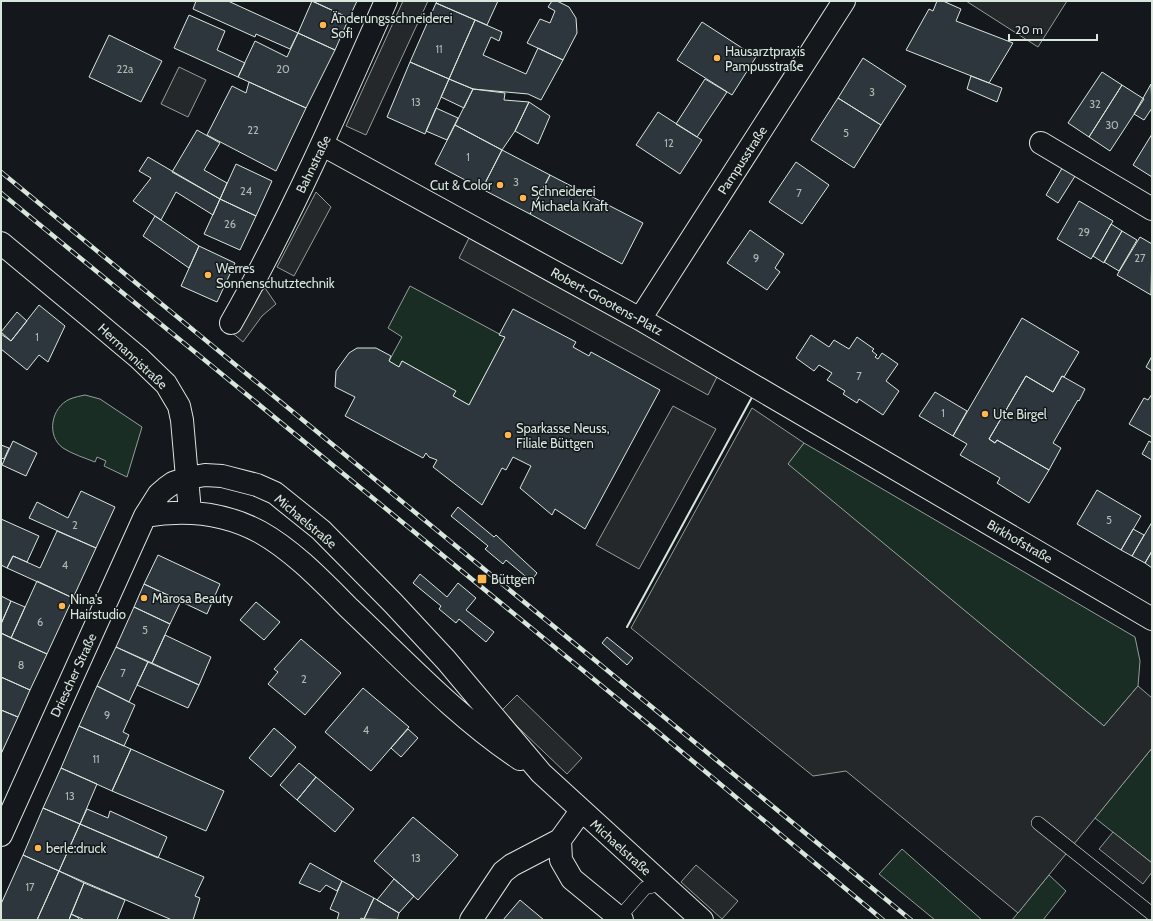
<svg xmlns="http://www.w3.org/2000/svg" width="1153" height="921" font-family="Cabin,sans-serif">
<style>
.green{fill:#1a2d24;stroke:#939e99}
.parking{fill:#24282b;stroke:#939e99}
.building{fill:#2c363c;stroke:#d8e6dc}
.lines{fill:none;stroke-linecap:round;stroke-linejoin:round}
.lane-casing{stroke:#d8e6dc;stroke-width:14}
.street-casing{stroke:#d8e6dc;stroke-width:24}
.lane{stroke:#14181c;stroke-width:13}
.street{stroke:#14181c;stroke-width:22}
.rail-casing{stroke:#d8e6dc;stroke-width:4.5}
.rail{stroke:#14181c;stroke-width:3;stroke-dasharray:9;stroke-linecap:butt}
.wall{stroke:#d8e6dc;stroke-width:2}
.poi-dot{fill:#ffb74d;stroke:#14181c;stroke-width:1.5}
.labels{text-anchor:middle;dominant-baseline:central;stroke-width:3;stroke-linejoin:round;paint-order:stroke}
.number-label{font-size:11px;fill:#adbab4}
.poi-label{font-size:13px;fill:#d8e6dc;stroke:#14181c;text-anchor:start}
.street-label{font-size:13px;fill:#d8e6dc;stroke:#14181c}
</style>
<rect width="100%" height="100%" fill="#14181c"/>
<!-- green -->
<path class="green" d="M410,286L505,337L469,405L453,396L455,391L402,361L399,367L389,361L402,337L388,328Z
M85,395L100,399L142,427L127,477L104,466L106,461L97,457L95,462C85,458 72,454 63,448C46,436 51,407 70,399C75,397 80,396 85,395Z
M804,443L1135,637L1140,661L1138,686L1104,726L787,464Z
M1152,748V863L1095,818Z
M902,849L982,920H935L879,874Z
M1049,875L1066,891L1043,920H1012Z"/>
<!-- parking -->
<path class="parking" d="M403,1H428L366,135L346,126Z
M966,1H1067L1038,47Z
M179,67L206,80L188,117L161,104Z
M316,192L331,207L294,276L277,267Z
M469,238L718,375L708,395L459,258Z
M265,288L276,304L262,316L243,342L230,331L249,304Z
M673,406L716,429L639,569L596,545Z
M752,408L804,443L788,464L1104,726L1138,686L1152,698V748L1018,913L846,771L813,776L631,628Z
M517,695L582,758L567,774L501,711Z
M1113,832L1152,863V872L1143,884L1099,849Z
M696,865L738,901L722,919L681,882Z"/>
<!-- building -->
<path class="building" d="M196,1H228L298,33L290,49L256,34L255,37L193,9Z
M312,1L349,18L335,50L298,33Z
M312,1H357L349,18Z
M437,1H498L487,25L436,3Z
M552,1H557L569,7L576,18L577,33L563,60L527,43L540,19L550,23L555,11L548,7Z
M937,1H943L961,9L956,21L1013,43L989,83L906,50L929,9L933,11Z
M436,3L475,20L449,79L410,62Z
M189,15L225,31L217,50L245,63L238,77L174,48Z
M475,20L502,32L499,41L491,37L483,55L526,74L538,48L563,60L541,100L528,94L473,89L449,79Z
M702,22L756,57L732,95L677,60Z
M298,33L335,50L306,108L238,77L255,41L287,57Z
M109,35L162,61L141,102L89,77Z
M863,58L906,86L881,125L838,98Z
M410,62L449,79L425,134L387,117Z
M1102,72L1122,85L1089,137L1068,123Z
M971,76L1002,88L997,102L967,89Z
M449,79L473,89L464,108L441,97Z
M705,79L727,92L697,137L676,124Z
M249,82L306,108L276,171L207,135L232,86L246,93Z
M1151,84L1152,108L1144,120L1134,114Z
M1122,85L1144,99L1110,151L1089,137Z
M473,89L505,93L504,100L529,102L515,131L502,150L455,125Z
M838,98L881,125L854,168L811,140Z
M529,102L550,116L538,144L515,131Z
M436,108L458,118L447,140L426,131Z
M658,112L702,140L680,174L636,145Z
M455,125L502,150L482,189L435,164Z
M197,130L220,143L204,170L227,183L220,199L172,172Z
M1152,134V177L1133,165Z
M502,150L550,175L530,214L482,189Z
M148,157L220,199L213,215L176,192L161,220L133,201L151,178L139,171Z
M796,162L829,185L802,224L769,202Z
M236,164L272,181L256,216L220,199Z
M1064,165L1077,173L1058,203L1046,195Z
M550,175L643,223L622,264L530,214Z
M220,199L256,216L240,250L204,234Z
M1079,201L1113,221L1091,259L1057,239Z
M155,216L199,246L189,268L143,236Z
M1111,224L1122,231L1104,263L1093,256Z
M750,230L784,254L775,268L780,272L767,290L727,263Z
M1122,231L1137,240L1119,271L1104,262Z
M1140,237L1152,244L1151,295L1117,275Z
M199,246L235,263L217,302L181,286Z
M39,305L65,326L48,362L39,355L27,370L1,349V334L11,341Z
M513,309L576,342L573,347L589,356L591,352L660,390L585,529L555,509L552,515L520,488L531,466L513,457L506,470L502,468L482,505L433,467L437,460L429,457L426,453L423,458L345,416L355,397L335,387L336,371L349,353L357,348H376L391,356L389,361L399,367L402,361L456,391L453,396L469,405L505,337L499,335Z
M17,312L27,321L11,341L1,332Z
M1022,318L1079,352L1064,377L1062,376L1053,392L1026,376L989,439L995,443L997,440L1049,470L1029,503L997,483L1000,478L960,455L967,444L953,436Z
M811,335L829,347L834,340L849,349L857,337L874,349L872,351L877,355L875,357L878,359L882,353L898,364L886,381L899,391L883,415L859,399L857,403L843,394L845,391L827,380L832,373L819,365L814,371L796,358Z
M1152,356V371L1146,367Z
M1026,376L1053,392L1062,376L1085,389L1079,401L1078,400L1053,443L1061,448L1049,470L997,440L995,443L989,439Z
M935,392L967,411L953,436L919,416Z
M1152,394V437L1129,424L1144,398L1148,400Z
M13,441L37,453L26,476L2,465Z
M1149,441L1152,443V460L1142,454Z
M1,445L9,448L4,459L1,458Z
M1097,490L1141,516L1121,550L1077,524Z
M81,491L115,507L96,548L29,518L37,502L68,518Z
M458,507L494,537L496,535L537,573L531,581L506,560L503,564L485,549L488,546L451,516Z
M1,519L39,536L27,562L13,556L7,568L1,565Z
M1152,522V551L1145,563L1132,556Z
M1133,529L1144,535L1132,556L1121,550Z
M57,531L96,548L73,598L7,568L13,556L40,568Z
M1152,551V568L1145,563Z
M158,555L220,584L207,614L144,584Z
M420,574L447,597L458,583L476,598L466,610L494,632L486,642L459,619L456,623L439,609L441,606L413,583Z
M37,581L73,598L47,654L11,638Z
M144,584L181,601L170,624L134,607Z
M1,596L11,601L1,624Z
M11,601L25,607L11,638L1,633V624Z
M256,602L280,622L264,640L240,620Z
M134,607L170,624L152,663L116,647Z
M1,633L47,654L30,690L1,677Z
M165,635L211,657L199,685L152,663Z
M607,637L633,658L627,665L602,643Z
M301,639L341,673L305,715L268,684L278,672L274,669Z
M116,647L148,662L129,702L97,686Z
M148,662L199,685L188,708L137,685Z
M1,677L30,690L18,717L1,710Z
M97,686L135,705L123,732L129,735L124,746L79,726Z
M363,688L409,727L371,771L325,732Z
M1,710L18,717L1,754Z
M79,726L131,749L112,791L61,768Z
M274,728L296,747L271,777L249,758Z
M408,729L418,738L401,757L391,748Z
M131,749L224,791L206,831L112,791Z
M299,763L316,777L297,800L280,785Z
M61,768L97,784L80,824L43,808Z
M316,777L354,809L335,832L297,800Z
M43,808L80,824L59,871L23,855Z
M87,809L108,818L110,811L167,837L158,858L80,824Z
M413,817L458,855L418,900L374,861Z
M80,824L204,877L195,896L200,898L193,920H172L59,871Z
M23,855L59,871L37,920H1V904Z
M310,863L342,881L337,891L326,885L320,892L299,883Z
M59,871L84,883L69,920H37Z
M394,879L414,896L399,913L377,900Z
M342,881L374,898L364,919L361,918L360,920H337L339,913L330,909Z
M84,883L125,900L117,920H85L71,914Z
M374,898L399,913L397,920L364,919Z
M520,900L544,920H503Z
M71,914L79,918L78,920H69Z"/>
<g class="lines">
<!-- lane casing -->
<g class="lane-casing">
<path id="lane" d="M1038,823L1152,914
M619,918L645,888L662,884"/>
</g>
<!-- street casing -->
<g class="street-casing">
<path id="street" d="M1041,143L1152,209
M323,145L640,319L1152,619
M1,243L89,316L139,358L166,384L179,406L182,420L190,512
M640,319L844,1
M231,323C290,219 338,110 386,1
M145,516C185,509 225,513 260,532C294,551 323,582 350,609C405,661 457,717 520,759
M581,811L560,840L561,860L572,879L622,920
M1,835L145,516L159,494L166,488L173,483L188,478L205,475L222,476L257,485L275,493L321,530L393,603L446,660L541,773L702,920
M471,920L503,872L512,865L560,840"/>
</g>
<!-- lane -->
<use href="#lane" class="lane"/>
<!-- street -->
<use href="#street" class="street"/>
<!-- rail casing -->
<g class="rail-casing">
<path id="rail" d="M1,172L911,920
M1,193L652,727L883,920"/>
</g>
<!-- rail -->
<use href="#rail" class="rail"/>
<!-- wall -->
<path class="wall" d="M627,627L751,399"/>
</g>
<!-- markers -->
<g class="poi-dot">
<circle cx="323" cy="25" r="4"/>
<circle cx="717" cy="58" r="4"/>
<circle cx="500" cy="185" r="4"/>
<circle cx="523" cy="198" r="4"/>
<circle cx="208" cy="275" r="4"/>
<circle cx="985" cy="414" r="4"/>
<circle cx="508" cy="435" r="4"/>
<rect x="477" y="574" width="10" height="10" rx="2"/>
<circle cx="144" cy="598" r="4"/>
<circle cx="62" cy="606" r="4"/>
<circle cx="38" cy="848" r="4"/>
</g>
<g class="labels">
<!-- number labels -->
<g class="number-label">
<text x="439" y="49">11</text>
<text x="125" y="69">22a</text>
<text x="283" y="69">20</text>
<text x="872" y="92">3</text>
<text x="416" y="102">13</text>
<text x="1095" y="104">32</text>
<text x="1112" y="125">30</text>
<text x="253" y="130">22</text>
<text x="846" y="133">5</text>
<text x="669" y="143">12</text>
<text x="468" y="157">1</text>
<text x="516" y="182">3</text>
<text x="246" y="191">24</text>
<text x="799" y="193">7</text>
<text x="230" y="224">26</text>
<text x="1084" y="232">29</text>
<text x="756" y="258">9</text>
<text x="1140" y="258">27</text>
<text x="37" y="337">1</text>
<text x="859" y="376">7</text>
<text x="943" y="413">1</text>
<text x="1109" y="520">5</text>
<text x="75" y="525">2</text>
<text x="65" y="565">4</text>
<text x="40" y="622">6</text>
<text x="145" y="630">5</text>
<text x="21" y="665">8</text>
<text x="123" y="673">7</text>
<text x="304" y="679">2</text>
<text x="107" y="715">9</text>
<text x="366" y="730">4</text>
<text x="96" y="759">11</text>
<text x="70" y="796">13</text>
<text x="416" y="858">13</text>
<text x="30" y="887">17</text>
</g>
<!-- poi labels -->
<g class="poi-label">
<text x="331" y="18">Änderungsschneiderei<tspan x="331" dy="15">Sofi</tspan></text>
<text x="725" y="51">Hausarztpraxis<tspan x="725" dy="15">Pampusstraße</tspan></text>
<text x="492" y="185" text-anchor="end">Cut &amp; Color</text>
<text x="531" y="191">Schneiderei<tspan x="531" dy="15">Michaela Kraft</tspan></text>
<text x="216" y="268">Werres<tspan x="216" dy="15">Sonnenschutztechnik</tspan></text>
<text x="993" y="414">Ute Birgel</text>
<text x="516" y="428">Sparkasse Neuss,<tspan x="516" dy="15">Filiale Büttgen</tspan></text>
<text x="491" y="579">Büttgen</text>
<text x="152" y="598">Marosa Beauty</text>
<text x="70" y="599">Nina's<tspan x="70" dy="15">Hairstudio</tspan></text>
<text x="46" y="848">berle:druck</text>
</g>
<!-- street labels -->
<g class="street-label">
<text transform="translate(742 160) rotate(-57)">Pampusstraße</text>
<text transform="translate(313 164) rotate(-64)">Bahnstraße</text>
<text transform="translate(607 301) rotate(29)">Robert-Grootens-Platz</text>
<text transform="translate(133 356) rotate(43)">Hermannistraße</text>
<text transform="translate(306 521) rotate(40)">Michaelstraße</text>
<text transform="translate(1020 541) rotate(30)">Birkhofstraße</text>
<text transform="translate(73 675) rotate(-65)">Driescher Straße</text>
<text transform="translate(621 847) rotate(42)">Michaelstraße</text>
</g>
</g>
<!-- border -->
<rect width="1153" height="921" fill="none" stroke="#d8e6dc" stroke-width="4"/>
<!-- scale -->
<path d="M1009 34v6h88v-6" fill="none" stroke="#d8e6dc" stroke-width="2"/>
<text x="1015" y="34" font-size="12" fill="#d8e6dc" stroke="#14181c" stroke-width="3" paint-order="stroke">20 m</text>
</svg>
